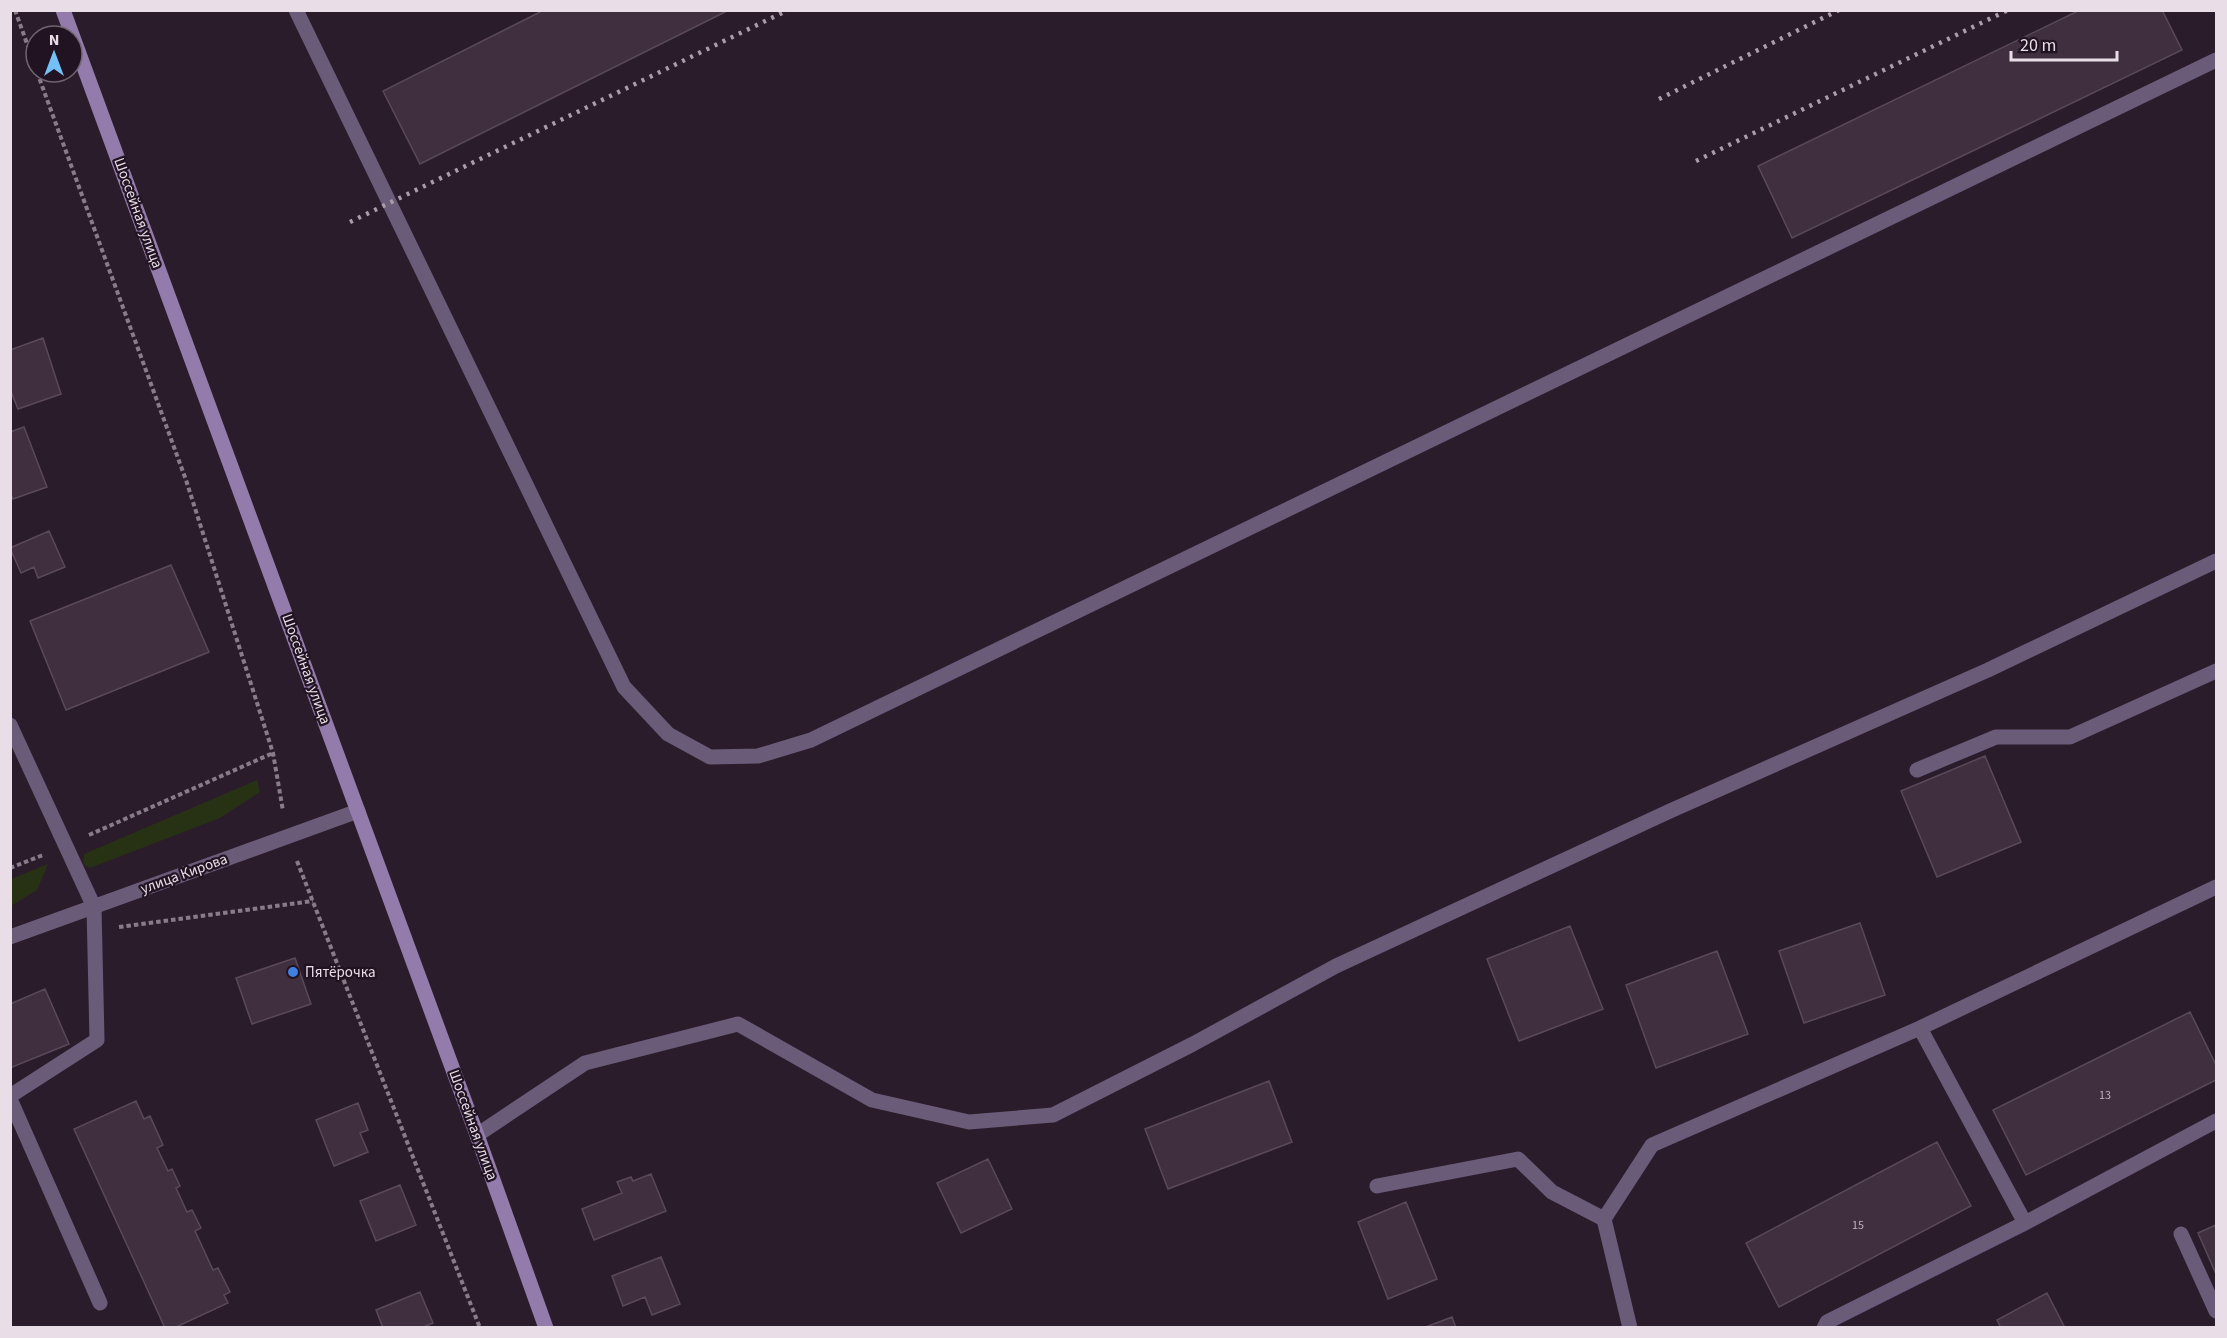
<svg xmlns="http://www.w3.org/2000/svg" width="2227" height="1338" font-family="'Source Sans 3',sans-serif">
<style>
.green{fill:#273113}
.building{fill:#40303f;stroke:#5a4959;stroke-width:1.5}
.lines{fill:none;stroke-linecap:round;stroke-linejoin:round}
.path{stroke:#897c89;stroke-width:4;stroke-dasharray:4.5 3;stroke-linecap:butt}
.service{stroke:#6a5b79;stroke-width:15}
.minor{stroke:#6a5b79;stroke-width:15}
.secondary{stroke:#937bab;stroke-width:15}
.rail{stroke:#aa9eaa;stroke-width:4.5;stroke-dasharray:3 6;stroke-linecap:butt}
.shop-dot{fill:#3f7fe0;stroke:#211321;stroke-width:2}
.labels{text-anchor:middle;dominant-baseline:central;stroke-width:4.5;stroke-linejoin:round;paint-order:stroke}
.number-label{font-size:12px;fill:#bfb2be}
.street-label{font-size:15px;fill:#e9dee8;stroke:#211321}
.poi-label{font-size:15px;fill:#e9dee8;stroke:#211321;text-anchor:start}
</style>
<rect width="100%" height="100%" fill="#2b1c2b"/>
<!-- green -->
<path class="green" d="M257,780L260,792L220,818L90,868L83,864L84,854Z
M48,864L37,890L11,906V879Z"/>
<!-- building -->
<path class="building" d="M544,10H729L420,164L383,91Z
M2080,10H2162L2182,50L1792,238L1758,166Z
M43,338L61,394L18,409L10,389V350Z
M24,427L47,487L13,499L10,492V432Z
M49,531L65,567L38,578L34,567L21,573L10,548Z
M171,565L209,652L66,710L30,621Z
M1985,756L2021,842L1937,877L1901,791Z
M1860,923L1885,995L1804,1023L1779,951Z
M1570,926L1603,1009L1519,1041L1487,959Z
M1717,951L1748,1034L1656,1068L1626,985Z
M295,958L311,1004L252,1024L236,978Z
M45,989L69,1044L10,1068V1004Z
M2190,1012L2216,1065V1080L2026,1175L1993,1110Z
M1269,1081L1292,1142L1168,1189L1145,1129Z
M136,1101L144,1119L150,1116L163,1145L157,1148L168,1171L172,1169L180,1186L176,1188L187,1212L192,1210L201,1228L195,1231L213,1270L218,1268L230,1292L224,1295L228,1303L174,1328H165L74,1129Z
M358,1103L368,1130L360,1133L368,1152L334,1166L316,1120Z
M1937,1142L1971,1206L1779,1307L1746,1243Z
M988,1159L1012,1209L961,1233L937,1183Z
M651,1174L666,1211L594,1240L582,1209L622,1193L617,1182L631,1177L633,1181Z
M400,1185L416,1225L376,1241L360,1201Z
M1406,1202L1437,1279L1388,1299L1358,1222Z
M2216,1225V1274L2198,1233Z
M661,1257L680,1304L652,1315L645,1297L623,1306L612,1276Z
M420,1292L433,1323L421,1328H383L376,1310Z
M2047,1293L2065,1328H2001L1997,1320Z
M1452,1317L1456,1328H1423Z"/>
<g class="lines">
<!-- path -->
<path class="path" d="M15,10L36,69
M37,72L186,480L273,753L283,811
M89,835L273,753
M297,861L480,1328
M10,868L43,855
M119,927L313,901"/>
<!-- service -->
<path class="service" d="M296,10L624,687L668,734L710,757L758,756L811,740L2216,60
M10,1096L97,1040L94,907
M10,1099L100,1303
M477,1135L585,1063L738,1024L872,1100L969,1122L1053,1115L1193,1044L1336,966L1670,811L1988,670L2216,561
M2181,1234L2216,1311"/>
<!-- minor -->
<path class="minor" d="M10,725L94,907
M1917,770L1996,737H2070L2216,671
M10,937L358,811
M1920,1028L2025,1223
M1377,1186L1518,1159L1552,1192L1604,1219
M1630,1328L1604,1219L1652,1145L1920,1028L2216,887
M1824,1328L1827,1322L2025,1223L2216,1121"/>
<!-- secondary -->
<path class="secondary" d="M63,10L477,1135L546,1328"/>
<!-- rail -->
<path class="rail" d="M1659,99L1839,10
M1696,161L2008,10
M350,222L788,10"/>
</g>
<!-- markers -->
<circle class="shop-dot" cx="293" cy="972" r="6"/>
<g class="labels">
<!-- number labels -->
<g class="number-label">
<text x="2105" y="1095">13</text>
<text x="1858" y="1225">15</text>
</g>
<!-- street labels -->
<g class="street-label">
<text transform="translate(138 213) rotate(70)">Шоссейная улица</text>
<text transform="translate(306 669) rotate(70)">Шоссейная улица</text>
<text transform="translate(184 874) rotate(-20)">улица Кирова</text>
<text transform="translate(473 1125) rotate(70)">Шоссейная улица</text>
</g>
<!-- poi labels -->
<g class="poi-label">
<text x="305" y="972">Пятёрочка</text>
</g>
</g>
<!-- border -->
<rect width="2227" height="1338" fill="none" stroke="#e9dee8" stroke-width="24"/>
<!-- north arrow -->
<g transform="translate(54 54)"><circle r="28" fill="#211321" stroke="#716471" stroke-width="1.5"/>
<path d="M0-4.5L10 22L0 15L-10 22Z" fill="#74c0f6"/>
<text y="-9" font-size="16" font-weight="bold" text-anchor="middle" fill="#e9dee8">N</text>
</g>
<!-- scale -->
<path d="M2011 51v9h106v-9" fill="none" stroke="#e9dee8" stroke-width="3"/>
<text x="2020" y="51" font-size="18" fill="#e9dee8" stroke="#211321" stroke-width="4.5" paint-order="stroke">20 m</text>
</svg>
